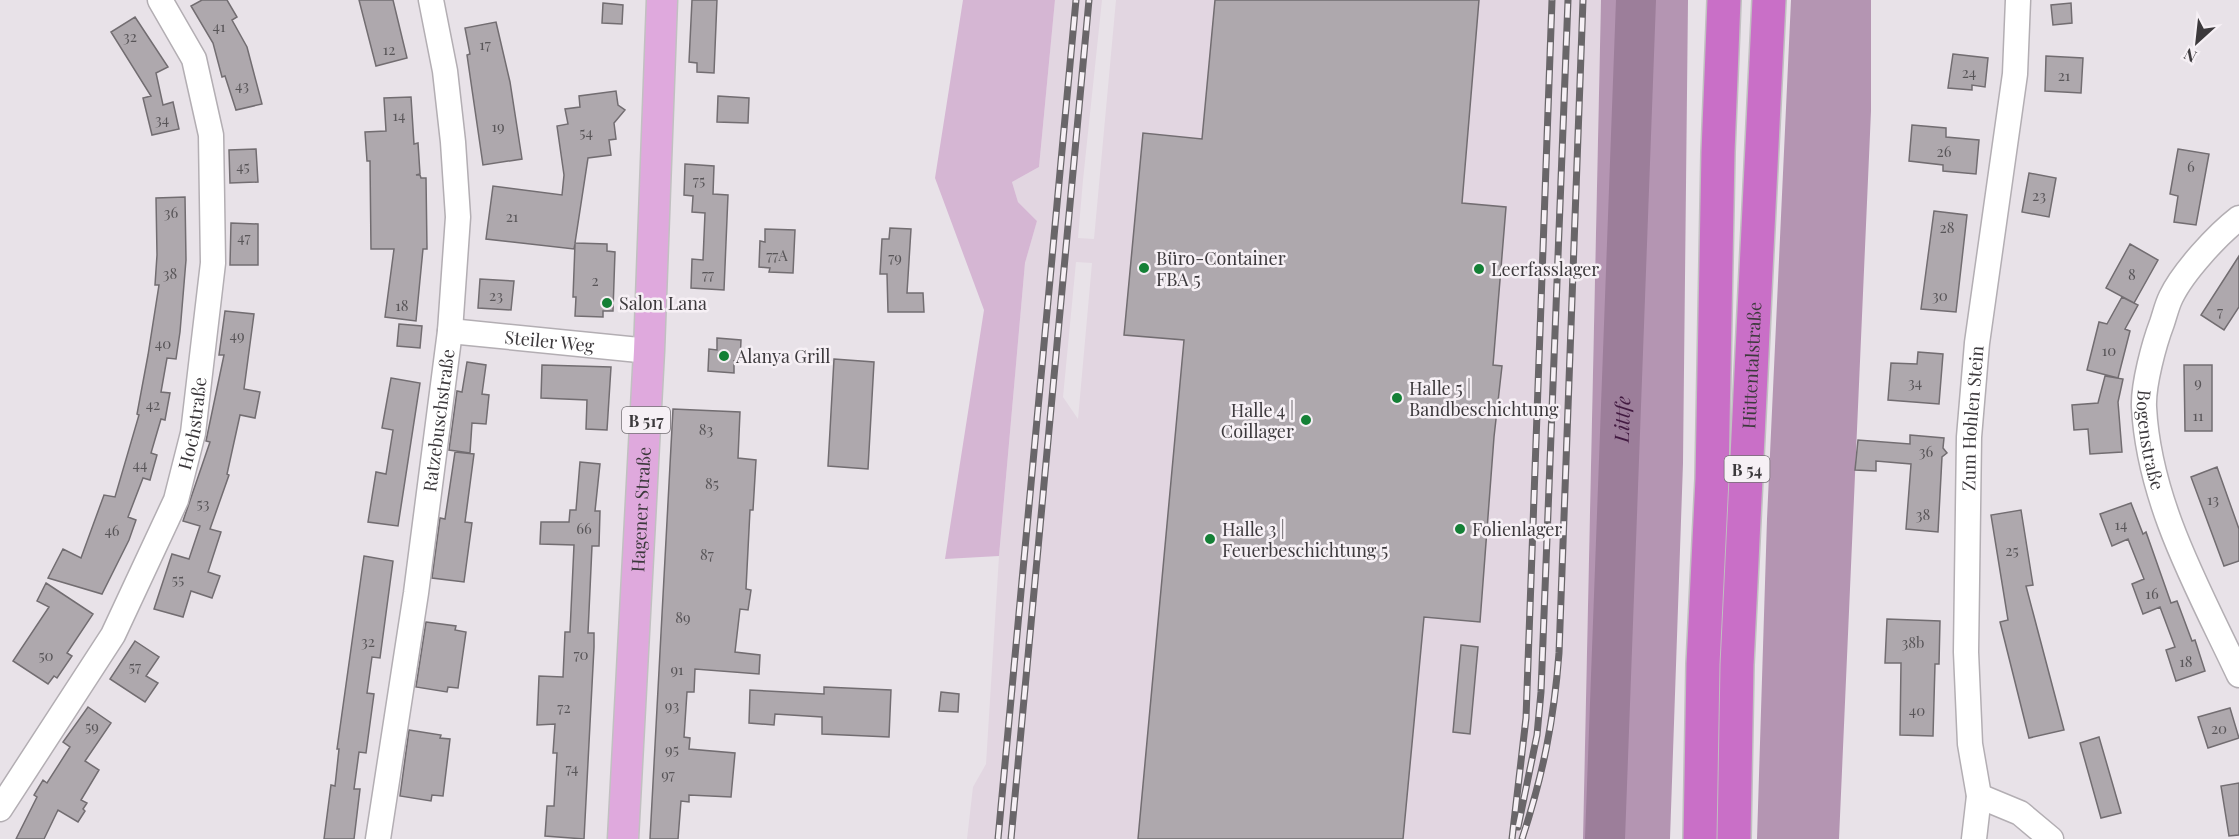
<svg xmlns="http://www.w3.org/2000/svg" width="2239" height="839" font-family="'Playfair Display',serif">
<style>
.built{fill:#e2d6e1;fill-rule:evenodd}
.green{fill:#d5b6d3}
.forest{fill:#b495b2}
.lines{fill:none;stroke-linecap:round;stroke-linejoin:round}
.river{stroke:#9c7e9a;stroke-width:40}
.building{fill:#aea8ad;stroke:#726d71;stroke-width:1.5}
.minor-casing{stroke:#b3aeb3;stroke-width:27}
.major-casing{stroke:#c1c0c1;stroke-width:33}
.highway-casing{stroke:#c1c0c1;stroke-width:36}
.minor{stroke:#fff;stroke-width:24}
.major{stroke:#dfa9dd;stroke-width:30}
.highway{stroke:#c96fc7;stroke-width:33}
.rail-casing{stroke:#696669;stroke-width:7}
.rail{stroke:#f6f0f5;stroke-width:4.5;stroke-dasharray:14;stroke-linecap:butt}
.poi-dot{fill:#148036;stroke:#f6f0f5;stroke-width:2}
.labels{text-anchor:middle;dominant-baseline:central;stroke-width:5;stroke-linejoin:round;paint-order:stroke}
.number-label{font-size:15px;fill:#585558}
.shield{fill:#f6f0f5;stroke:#747074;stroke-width:1.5}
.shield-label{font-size:16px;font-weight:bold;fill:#3c393c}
.poi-label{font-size:18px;fill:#3c393c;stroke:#f6f0f5;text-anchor:start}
.street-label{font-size:18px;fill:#3c393c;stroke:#f6f0f5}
.water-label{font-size:20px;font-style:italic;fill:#421a41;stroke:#f6f0f5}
</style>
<rect width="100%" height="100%" fill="#e8e2e8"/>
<!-- built -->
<path class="built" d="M1055,0H1102L1083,180L1078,238L1094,239L1116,0H1601L1583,839H967L973,787L986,764L999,556L1025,263L1037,221L1018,202L1012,182L1039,167ZM1076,262L1092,263L1078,419L1063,397Z"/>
<!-- green -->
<path class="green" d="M963,0H1055L1039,167L1012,182L1018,202L1037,221L1025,263L999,556L945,559L984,310L935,178Z"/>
<!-- forest -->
<path class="forest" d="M1601,0H1688L1683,463L1670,839H1583Z
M1791,0H1871V111L1839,839H1757L1767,519Z"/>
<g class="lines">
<!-- river -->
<path class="river" id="s1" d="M1605,839L1636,0"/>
</g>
<!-- building -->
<path class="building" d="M202,0H227L237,17L232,20L247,47L262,104L236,110L225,76L222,77L213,43L191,6Z
M359,0H393L407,58L376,66Z
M692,0H717L714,73L697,72V63L689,62Z
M1215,0H1479L1462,203L1506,207L1493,365L1502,366L1494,437L1480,622L1424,617L1403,839H1138L1184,340L1124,335L1143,133L1202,139Z
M603,3L623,5L622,24L602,23Z
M2071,3L2072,23L2053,25L2051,5Z
M135,17L168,67L156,73L163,105L173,102L179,129L152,135L143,98L151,96L111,32Z
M496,22L510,82L522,159L483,165L467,55L470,54L465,28Z
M1953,54L1988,58L1985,87L1972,85V90L1948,88Z
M2046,56L2083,58L2081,93L2045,91Z
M616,91L618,105L625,110L614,123L616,139L609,140L611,155L588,158L575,243L607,244V251L615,252L613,311H603V317L575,316L576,297H573L575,244L574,249L486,239L493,186L562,195L564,175L557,126L568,124L565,109L580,107L579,96Z
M718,96L749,98L748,123L717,122Z
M411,97L414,144L418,143L420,174L416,175H420L421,178H426L427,249H423L416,321L385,317L394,249H371L370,161H367L365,132L386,131L384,98Z
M1912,125L1946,128V137L1979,140L1976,174L1943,171V165L1909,161Z
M256,149L258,182L230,183L229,150Z
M2178,149L2209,154L2196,225L2174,222L2178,196L2170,194Z
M685,164L714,166L713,194L728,195L724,290L691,288L692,259L703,260L705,213L692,212L693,196L684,195Z
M2029,173L2056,178L2049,217L2022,212Z
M185,197L186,260L180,332L176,359L167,358L161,392L170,393L165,420L161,419L151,453L157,455L150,480L143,478L128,517L136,520L129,540L102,594L48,578L63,549L81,558L104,495L115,497L139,415L137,414L148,355L159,285H155L157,255L156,198Z
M1934,211L1967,215L1956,312L1921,309Z
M231,223L258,224V265H230Z
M890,228L911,229L907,293H923L924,312H888L887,274H880L882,239H889Z
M765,229L795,230L793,273L769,272L770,268L759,267L760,241L765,242Z
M2130,244L2158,260L2134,303L2106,288Z
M2239,256V307L2224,330L2201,315Z
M480,279L514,281L511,310L478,308Z
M2122,297L2138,305L2125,329L2130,331L2118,378L2087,370L2099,322L2107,324Z
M225,311L254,314L244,389L260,392L255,418L240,415L227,474L229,475L210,529L221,532L208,572L220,576L212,598L191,591L183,617L154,609L172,554L189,559L200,526L183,521L210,442L206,441L224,355H219Z
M399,324L422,326L420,348L397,346Z
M717,338L741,340L740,362L734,361V373L708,371L709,349L717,350Z
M1918,352L1943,354L1939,404L1888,400L1891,363L1917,364Z
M834,359L874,362L868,469L828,466Z
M467,362L486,365L482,394L489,395L486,424L472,423L470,453L449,450L457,391L462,392Z
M542,365L611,367L607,430L586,429L587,400L541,398Z
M2184,365H2212V431H2185Z
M2105,376L2123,379L2118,402L2122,452L2090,454L2088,429L2074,430L2072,405L2098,403Z
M391,378L420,383L398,526L368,522L376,472L386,474L393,430L382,428Z
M673,409L740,412L738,458L756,460L753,510H750L746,589L751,590L748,610L740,609L735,652L760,655L759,674L695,669L694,692H687L684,737L690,738L689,749L735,753L731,797L689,795V802L681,801L678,839H650Z
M1910,435L1944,438L1943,448L1947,453L1942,457L1938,532L1906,529L1911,464L1876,461V471L1855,470L1858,440L1910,444Z
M455,452L474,454L465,522L472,523L464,582L432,578L440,518L445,519Z
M580,462L600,464L595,511H600L599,546H592L588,633H594V647L584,839L545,836L547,806H554L557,753H553L555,724L537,725L539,676L563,677L565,632H570L574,545L540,544L541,522H569L570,510H576Z
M2217,467L2239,529V561L2224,566L2191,477Z
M2131,503L2143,534L2146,532L2171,603L2177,601L2192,641L2195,640L2205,671L2176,681L2166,650L2175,647L2160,607L2143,614L2132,584L2144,579L2128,539L2112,546L2100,514Z
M2021,510L2033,585L2026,586L2064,730L2029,738L2000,622L2008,620L1991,515Z
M364,556L393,561L380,658L372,657L367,693L374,694L366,753L359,752L354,789H360L354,839H324L331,785L335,786L339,749H337Z
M46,583L93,614L67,653L72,656L57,678L54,676L48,684L13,661L49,607L37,601Z
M1887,619L1940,621L1939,664H1935L1933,736L1900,735L1901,663H1885Z
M426,622L456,626L455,630L466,632L458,688L448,687L447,692L416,687Z
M135,641L159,657L146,676L158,683L145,702L110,679Z
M1461,645L1478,647L1470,734L1453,732Z
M824,687L891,690L889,737L822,734V717L775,714L774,725L749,723L750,690L824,694Z
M941,692L959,694L958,712L939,711Z
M88,707L111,723L85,761L99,770L81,800L87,803L83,809L85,811L78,822L58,810L44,839H16L37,797L34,795L43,780L47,783L70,747L63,742Z
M2230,708L2239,738L2208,748L2198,717Z
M409,730L441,735L440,738L450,739L443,796L432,795L431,801L400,796Z
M2099,737L2121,813L2101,818L2080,743Z
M2239,783V835L2229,836L2221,786Z"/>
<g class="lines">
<!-- minor casing -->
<g class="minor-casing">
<g id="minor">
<path id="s2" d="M2239,218C2217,235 2183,272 2171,297C2167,305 2165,314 2162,323C2154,344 2143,385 2144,407C2149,503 2199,590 2239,675"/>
<path id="s3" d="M450,331L649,351"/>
<path d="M1979,796L2020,813L2051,839"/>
<path id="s4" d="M0,809L113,635L176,500L193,433L213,263L211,135L194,59L160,0"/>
<path id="s5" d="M378,839L416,593L450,331L458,217L453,142L445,71L431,0"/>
<path id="s6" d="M1974,839L1979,796L1970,744L1966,652L1969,437L1977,343L2015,74L2018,0"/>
</g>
</g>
<!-- major casing -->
<g class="major-casing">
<g id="major">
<path id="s7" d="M623,839L649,351L662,0"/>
</g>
</g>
<!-- highway casing -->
<g class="highway-casing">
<g id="highway">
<path d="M1700,839L1703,664L1712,479L1718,152L1724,0"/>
<path id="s8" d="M1734,839L1737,665L1769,0"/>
</g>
</g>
<!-- minor -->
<use href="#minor" class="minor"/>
<!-- major -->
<use href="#major" class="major"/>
<!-- highway -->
<use href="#highway" class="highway"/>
<!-- rail casing -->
<g class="rail-casing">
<path id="rail" d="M1518,827L1537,735L1541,692L1568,0
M998,839L1076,0
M1011,839L1089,0
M1512,839L1526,718L1552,0
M1522,839C1543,775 1554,720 1559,653L1583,0"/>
</g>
<!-- rail -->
<use href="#rail" class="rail"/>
</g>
<!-- markers -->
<g class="poi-dot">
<circle cx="1144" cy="268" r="6"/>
<circle cx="1479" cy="269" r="6"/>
<circle cx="607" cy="303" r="6"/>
<circle cx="724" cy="356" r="6"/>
<circle cx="1397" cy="398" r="6"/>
<circle cx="1306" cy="420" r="6"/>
<circle cx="1460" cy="529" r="6"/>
<circle cx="1210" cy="539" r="6"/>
</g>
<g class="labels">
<!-- number labels -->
<g class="number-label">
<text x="219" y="26">41</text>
<text x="130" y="36">32</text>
<text x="485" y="44">17</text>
<text x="389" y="49">12</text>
<text x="1969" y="72">24</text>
<text x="2064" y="75">21</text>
<text x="242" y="85">43</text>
<text x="399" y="115">14</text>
<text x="162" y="119">34</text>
<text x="498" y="126">19</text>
<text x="586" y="132">54</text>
<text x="1944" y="151">26</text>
<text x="243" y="166">45</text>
<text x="2191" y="166">6</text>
<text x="699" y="180">75</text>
<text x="2039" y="195">23</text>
<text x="171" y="212">36</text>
<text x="512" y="216">21</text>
<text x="1947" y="227">28</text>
<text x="244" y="237">47</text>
<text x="777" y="255">77A</text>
<text x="895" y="257">79</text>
<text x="170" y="273">38</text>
<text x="708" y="274">77</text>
<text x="2132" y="274">8</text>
<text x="595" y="280">2</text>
<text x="496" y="295">23</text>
<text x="1940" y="295">30</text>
<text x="402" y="305">18</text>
<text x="2220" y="311">7</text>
<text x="237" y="335">49</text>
<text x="163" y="343">40</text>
<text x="2109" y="350">10</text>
<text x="1915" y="382">34</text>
<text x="2198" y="382">9</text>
<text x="153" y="404">42</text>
<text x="2198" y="415">11</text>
<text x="706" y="429">83</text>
<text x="1926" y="451">36</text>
<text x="140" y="464">44</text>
<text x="712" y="483">85</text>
<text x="2213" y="499">13</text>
<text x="203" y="503">53</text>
<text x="1923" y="514">38</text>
<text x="2121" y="524">14</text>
<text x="584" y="528">66</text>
<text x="112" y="530">46</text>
<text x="2012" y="550">25</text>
<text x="707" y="554">87</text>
<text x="178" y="579">55</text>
<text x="2152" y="593">16</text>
<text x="683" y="617">89</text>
<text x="368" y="641">32</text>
<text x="1913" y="642">38b</text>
<text x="581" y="654">70</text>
<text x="46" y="655">50</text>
<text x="2186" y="661">18</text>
<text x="135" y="666">57</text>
<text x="677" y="669">91</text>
<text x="672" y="705">93</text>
<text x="564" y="707">72</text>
<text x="1917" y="710">40</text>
<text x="92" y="726">59</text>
<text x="2219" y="728">20</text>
<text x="672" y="749">95</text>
<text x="572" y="768">74</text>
<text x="668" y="774">97</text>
</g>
<!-- shield labels -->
<g class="shield">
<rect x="622" y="407" width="48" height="26" rx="4.5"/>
<rect x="1724.5" y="456" width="45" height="26" rx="4.5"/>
</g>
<g class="shield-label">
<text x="646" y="420">B 517</text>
<text x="1747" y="469">B 54</text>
</g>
<!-- poi labels -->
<g class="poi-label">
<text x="1156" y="258">Büro-Container<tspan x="1156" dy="21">FBA 5</tspan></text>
<text x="1491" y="269">Leerfasslager</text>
<text x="619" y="303">Salon Lana</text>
<text x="736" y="356">Alanya Grill</text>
<text x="1409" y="388">Halle 5 |<tspan x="1409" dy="21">Bandbeschichtung</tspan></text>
<text x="1294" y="410" text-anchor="end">Halle 4 |<tspan x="1294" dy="21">Coillager</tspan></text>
<text x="1222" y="529">Halle 3 |<tspan x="1222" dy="21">Feuerbeschichtung 5</tspan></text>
<text x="1472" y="529">Folienlager</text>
</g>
<!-- street labels -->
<g class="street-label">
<text stroke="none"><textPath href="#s3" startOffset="100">Steiler Weg</textPath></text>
<text stroke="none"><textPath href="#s8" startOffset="474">Hüttentalstraße</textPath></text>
<text stroke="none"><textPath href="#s6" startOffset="422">Zum Hohlen Stein</textPath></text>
<text stroke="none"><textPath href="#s5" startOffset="423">Ratzebuschstraße</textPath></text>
<text stroke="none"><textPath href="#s4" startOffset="435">Hochstraße</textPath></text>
<text stroke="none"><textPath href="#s2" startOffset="252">Bogenstraße</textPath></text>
<text stroke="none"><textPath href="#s7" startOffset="330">Hagener Straße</textPath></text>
</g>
<!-- water labels -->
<g class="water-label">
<text stroke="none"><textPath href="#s1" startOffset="420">Littfe</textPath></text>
</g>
</g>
<!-- north arrow -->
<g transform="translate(2197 42) rotate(207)" stroke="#f6f0f5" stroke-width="4.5" paint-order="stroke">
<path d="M0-4.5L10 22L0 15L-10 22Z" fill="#3c393c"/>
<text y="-9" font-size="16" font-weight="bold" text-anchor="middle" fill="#3c393c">N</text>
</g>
</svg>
